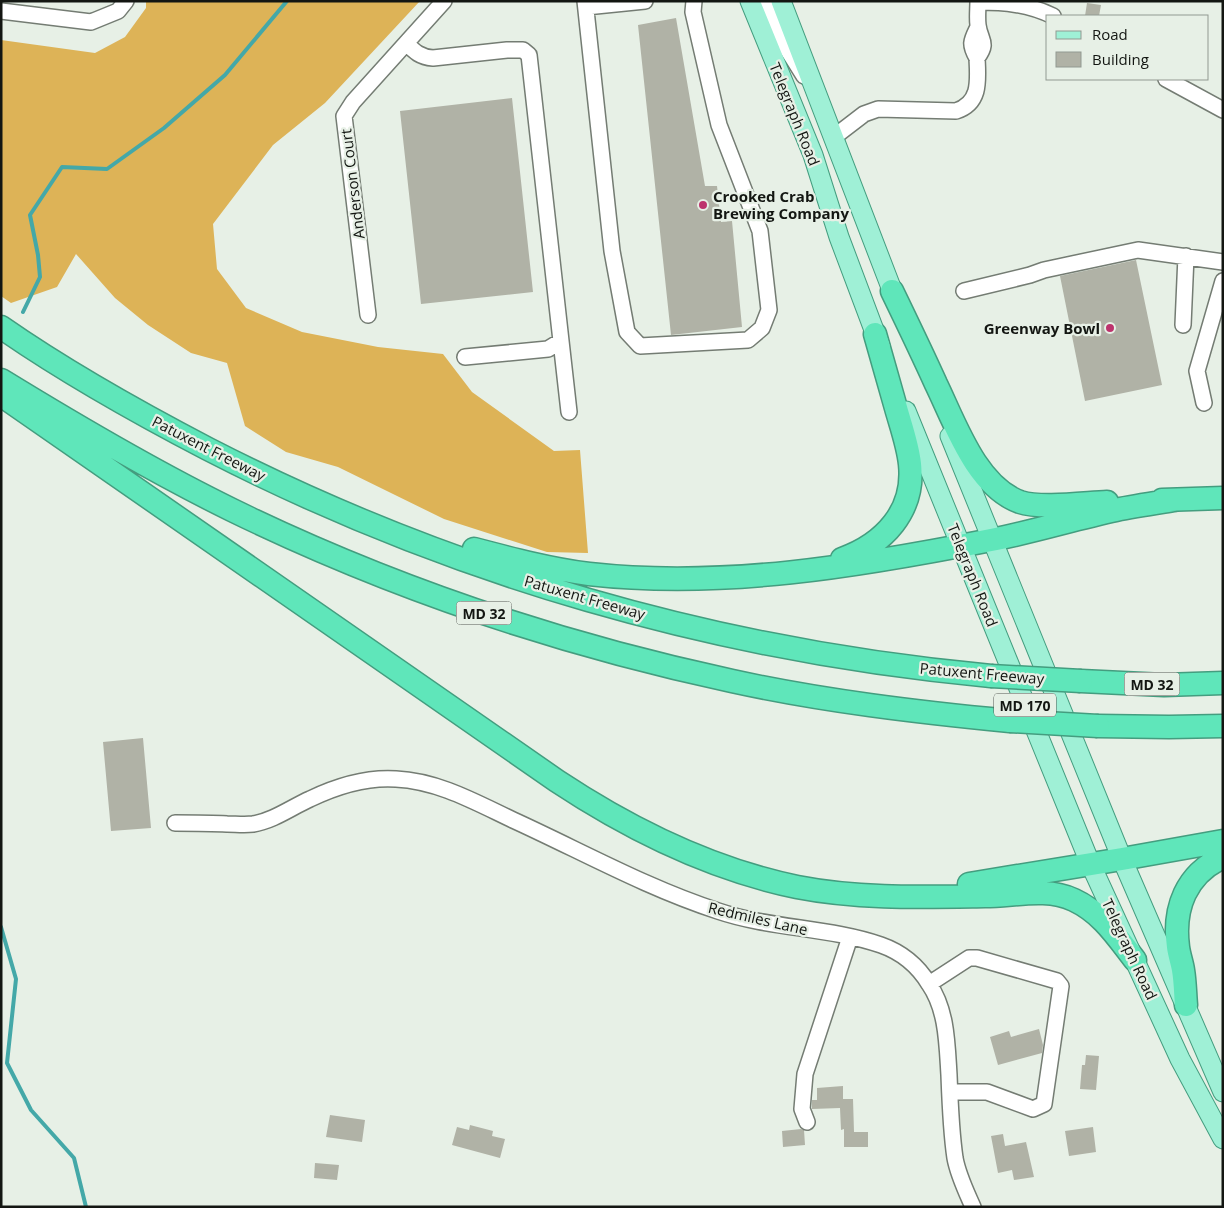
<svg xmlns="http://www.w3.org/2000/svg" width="1224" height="1208" font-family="'Open Sans',sans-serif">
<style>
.forest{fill:#ddb357}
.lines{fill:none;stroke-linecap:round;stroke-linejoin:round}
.stream{stroke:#44a8a8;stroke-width:4}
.building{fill:#b0b2a6}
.minor-casing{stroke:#747c73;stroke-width:18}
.major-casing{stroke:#449d7f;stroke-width:21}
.highway-casing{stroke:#449d7f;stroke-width:25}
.minor{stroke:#fff;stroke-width:15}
.major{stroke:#9ff0d6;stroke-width:19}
.highway{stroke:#5fe6ba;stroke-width:22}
.highway-bridge-casing{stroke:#449d7f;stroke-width:25;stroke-linecap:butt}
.highway-bridge{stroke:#5fe6ba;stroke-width:22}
.poi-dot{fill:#bd336d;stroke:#e7f0e6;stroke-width:2}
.labels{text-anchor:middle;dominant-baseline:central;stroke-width:4.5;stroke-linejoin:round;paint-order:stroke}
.shield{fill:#e7f0e6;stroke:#535752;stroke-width:1}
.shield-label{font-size:14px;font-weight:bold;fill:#131612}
.street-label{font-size:15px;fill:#131612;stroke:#e7f0e6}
.poi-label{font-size:15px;font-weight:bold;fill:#131612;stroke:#e7f0e6;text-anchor:start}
</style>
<rect width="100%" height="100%" fill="#e7f0e6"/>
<!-- forest -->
<path class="forest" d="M146,1H420L325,103L273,145L213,224L217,269L246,308L302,332L378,347L443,354L472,392L554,451L580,450L588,553L547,552L444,519L338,467L286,452L245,426L227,363L191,353L148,325L115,298L76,254L57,287L11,303L1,296V40L95,53L125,37L146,8Z"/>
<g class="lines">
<!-- stream -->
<path class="stream" d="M23,312L40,277L38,255L30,215L62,167L107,169L164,128L225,75L287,1
M1,927L16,979L7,1063L31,1110L74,1158L86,1207"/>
</g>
<!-- building -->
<path class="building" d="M1087,3L1101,5L1099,16H1085Z
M676,18L705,186H717L721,222L732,221L742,327L671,335L638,25Z
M512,98L533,292L421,304L400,111Z
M1136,260L1162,385L1085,401L1060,276Z
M143,738L151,828L111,831L103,742Z
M1039,1029L1043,1045L1042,1053L998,1065L990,1037L1009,1031L1011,1037Z
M1086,1055L1099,1056L1096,1090L1080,1089L1082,1065H1085Z
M843,1086V1099H853L854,1132H868V1147H844V1129L841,1130L840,1108L812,1109V1100H817V1088Z
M330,1115L365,1120L362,1142L326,1137Z
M470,1125L493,1131L492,1136L505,1139L500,1158L452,1145L457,1127L469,1130Z
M1093,1127L1096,1152L1069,1156L1065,1131Z
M801,1129L804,1130L805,1145L783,1147L782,1131Z
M1003,1134L1005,1146L1026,1142L1034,1177L1014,1180L1012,1170L998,1173L991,1136Z
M315,1163L339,1165L337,1180L314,1178Z"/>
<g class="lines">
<!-- minor casing -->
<g class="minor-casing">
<path id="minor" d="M585,1L612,251L627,332L640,346L748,340L762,328L769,310L760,231L719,125L693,12L694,1
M764,1L784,44L804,76
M978,2C1005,2 1028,4 1053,16
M586,7L645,1
M1,11L91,22L118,11L126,1
M978,27C971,41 969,44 977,58C989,42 980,41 978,25C977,18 978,9 978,1
M406,43C415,52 420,57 433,58L507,50H523L529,55L561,341L548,349L465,357
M1166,79L1223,110
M834,137L864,114L878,109L956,111C981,103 978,80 977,58
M964,291L1030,275L1044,270L1138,250L1223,262
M368,315L344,116L353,102L444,1
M1183,325L1186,256
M561,341L569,412
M1204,403L1197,371L1223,281
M175,823C192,823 210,823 227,824C235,824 245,825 253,824C273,821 292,807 310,799C337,786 366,777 396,779C438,781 475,802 513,820C581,851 647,888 718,911C771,929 829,927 881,945C901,952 918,966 929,984C947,1010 947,1044 949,1075C950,1102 951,1131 955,1158C958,1175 966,1191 973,1207
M929,984L969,958H977L1057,981L1061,986L1044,1104L1033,1109L987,1092H950
M807,1122L802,1109L805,1074L850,937"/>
</g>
<!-- major casing -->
<g class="major-casing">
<path id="major" d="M750,1L813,155L839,237L880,346
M781,1L897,303
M906,411L1090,863L1180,1059L1223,1139
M950,436L1122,859L1223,1092"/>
</g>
<!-- highway casing -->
<g class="highway-casing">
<path id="highway" d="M892,291C907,322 922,353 936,384C955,423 976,486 1020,502C1041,509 1084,503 1107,502
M1,327C67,373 137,412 208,449C451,574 718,651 991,676
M1,380C76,426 152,471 232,510C390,587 560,644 732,681C823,701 917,712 1010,721
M1,395L557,781C631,830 710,869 797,887C858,899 922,897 985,896C1015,896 1046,887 1074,900C1102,913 1117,937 1135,960
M1162,500L1223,498
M474,549C512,559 550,569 589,574C723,589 859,566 991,540C1033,532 1074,519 1116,510C1135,506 1156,503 1175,500
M842,559C884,544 915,511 910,464C908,445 901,426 896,408C889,383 882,359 875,334
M1081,681L1164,685L1223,683
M1098,726L1169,727L1223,726
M969,884L1122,859L1223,841
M1186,1005C1185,994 1185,982 1183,970C1182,963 1179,955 1178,947C1173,908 1186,874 1223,857"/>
</g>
<!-- minor -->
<use href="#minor" class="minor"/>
<!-- major -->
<use href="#major" class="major"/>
<!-- highway -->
<use href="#highway" class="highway"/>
<!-- highway-bridge casing -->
<g class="highway-bridge-casing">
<path id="highway-bridge" d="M991,676L1081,681
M1010,721L1098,726"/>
</g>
<!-- highway-bridge -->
<use href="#highway-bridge" class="highway-bridge"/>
</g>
<!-- markers -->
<g class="poi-dot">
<circle cx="703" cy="205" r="5"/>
<circle cx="1110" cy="328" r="5"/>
</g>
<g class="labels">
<!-- shield labels -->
<g class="shield">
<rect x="456.5" y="601.5" width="55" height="23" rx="4"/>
<rect x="1124.5" y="672.5" width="55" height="23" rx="4"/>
<rect x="994" y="693.5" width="62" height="23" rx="4"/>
</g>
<g class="shield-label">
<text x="484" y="613">MD 32</text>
<text x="1152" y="684">MD 32</text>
<text x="1025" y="705">MD 170</text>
</g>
<!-- street labels -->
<g class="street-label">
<text transform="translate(795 114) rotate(68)">Telegraph Road</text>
<text transform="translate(352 184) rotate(-97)">Anderson Court</text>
<text transform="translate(209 448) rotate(27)">Patuxent Freeway</text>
<text transform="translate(973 575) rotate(68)">Telegraph Road</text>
<text transform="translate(585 597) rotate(16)">Patuxent Freeway</text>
<text transform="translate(982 673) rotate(5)">Patuxent Freeway</text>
<text transform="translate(758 918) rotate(13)">Redmiles Lane</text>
<text transform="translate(1130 949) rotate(65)">Telegraph Road</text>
</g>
<!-- poi labels -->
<g class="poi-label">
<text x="713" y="196">Crooked Crab<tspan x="713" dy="17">Brewing Company</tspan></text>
<text x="1100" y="328" text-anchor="end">Greenway Bowl</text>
</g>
</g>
<!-- border -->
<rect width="1224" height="1208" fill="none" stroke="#131612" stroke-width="5"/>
<!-- legend -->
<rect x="1046" y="15" width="162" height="65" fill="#e7f0e6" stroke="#929991"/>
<rect x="1056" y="31" width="25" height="8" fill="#9ff0d6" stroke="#929991"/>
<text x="1092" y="40" font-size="15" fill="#131612">Road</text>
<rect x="1056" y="52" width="25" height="15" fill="#b0b2a6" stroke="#929991"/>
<text x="1092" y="65" font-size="15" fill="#131612">Building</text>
</svg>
